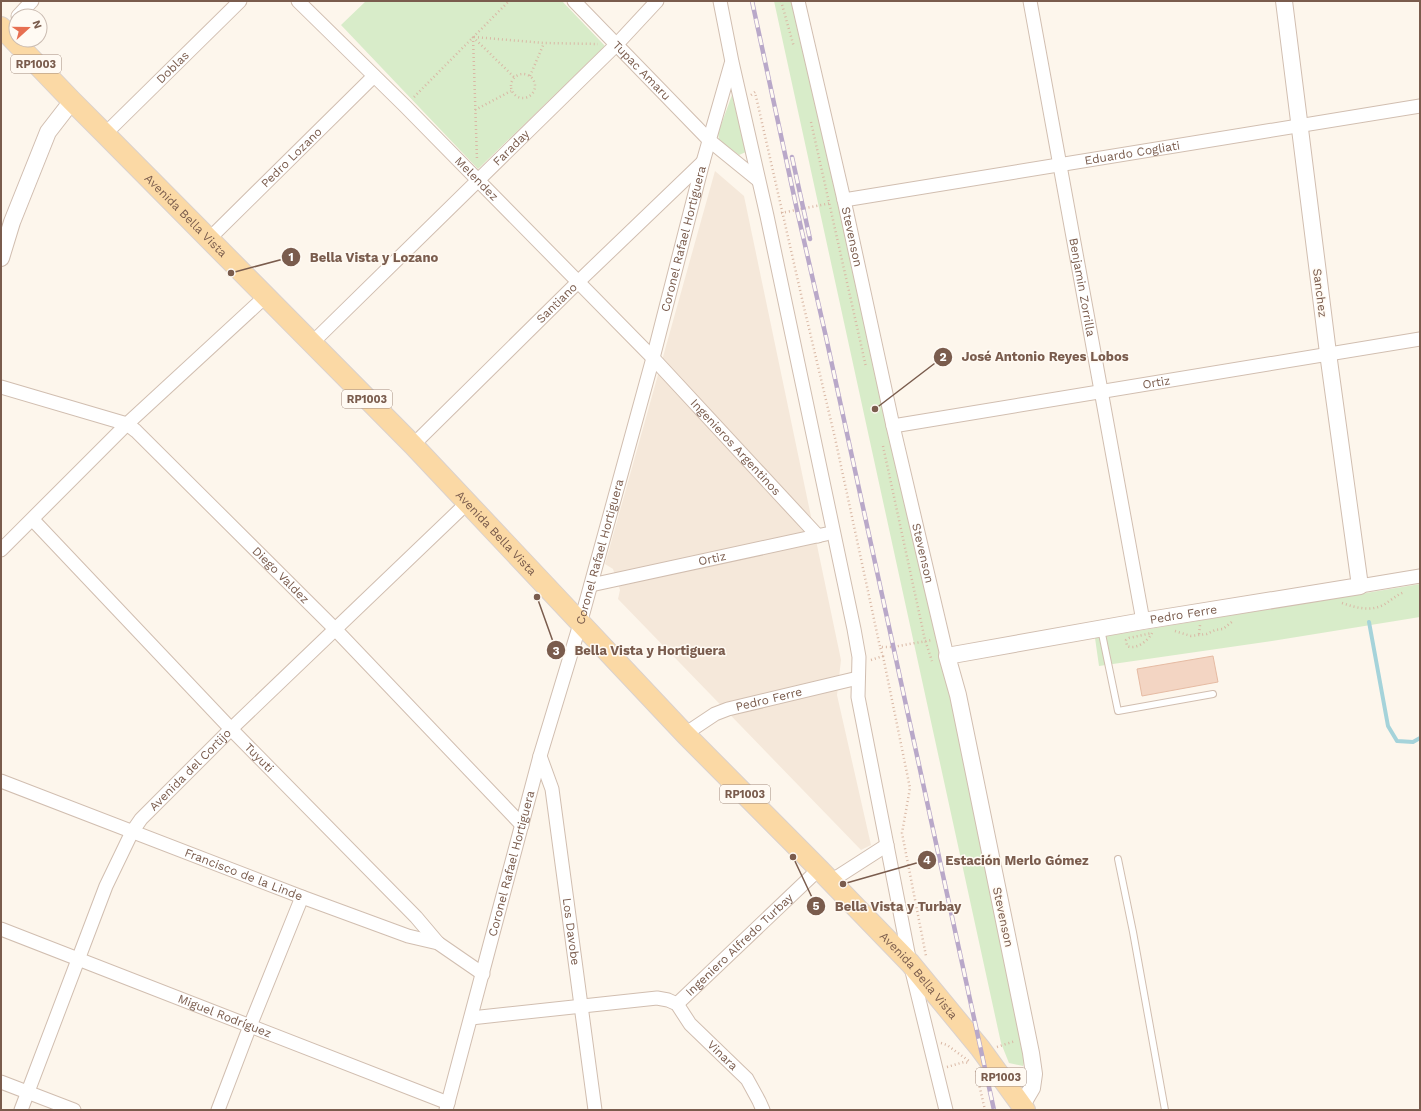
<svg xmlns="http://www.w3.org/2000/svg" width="1421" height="1111" font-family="'Work Sans',sans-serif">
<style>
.residential{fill:#f5e8da}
.green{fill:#d8ecc9}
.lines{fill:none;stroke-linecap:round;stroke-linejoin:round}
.stream{stroke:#a5d3da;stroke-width:4}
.building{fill:#f3d5c3;stroke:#e6bba3}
.service-casing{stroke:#d1beb0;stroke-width:8}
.minor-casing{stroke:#d1beb0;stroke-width:15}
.tertiary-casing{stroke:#d1beb0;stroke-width:18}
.primary-casing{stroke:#dad1cd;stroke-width:22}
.path{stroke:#d9b8a5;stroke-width:2.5;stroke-dasharray:1 3;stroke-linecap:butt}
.service{stroke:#fff;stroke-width:6}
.minor{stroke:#fff;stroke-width:13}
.tertiary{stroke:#fff;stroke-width:16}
.primary{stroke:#fbd9a5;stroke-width:20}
.rail-casing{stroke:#b9a8c9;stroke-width:4.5}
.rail{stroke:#fffaf3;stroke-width:3;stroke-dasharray:9;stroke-linecap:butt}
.labels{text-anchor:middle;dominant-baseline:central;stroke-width:3;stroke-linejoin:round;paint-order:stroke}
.shield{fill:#fffaf3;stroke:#a28b7f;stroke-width:1}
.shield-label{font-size:11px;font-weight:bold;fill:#7a5c4d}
.street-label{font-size:12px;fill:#7a5c4d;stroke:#fffaf3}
.leader{fill:none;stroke:#7a5c4d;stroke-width:1.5}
.callout-dot{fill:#7a5c4d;stroke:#fffaf3;stroke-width:1.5}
.mark-label{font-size:12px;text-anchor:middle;font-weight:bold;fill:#fff}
.callout-label{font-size:13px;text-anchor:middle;font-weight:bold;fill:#7a5c4d;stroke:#fffaf3;stroke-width:3;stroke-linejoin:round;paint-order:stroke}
</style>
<rect width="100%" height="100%" fill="#fdf6ec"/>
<!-- residential -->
<path class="residential" d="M715,171L744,196L841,660L837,695L871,845L861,850L618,599L620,590L613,569L605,564Z"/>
<!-- green -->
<path class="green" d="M366,1H562L605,46L478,169L341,25Z
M774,1H793L942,653L1026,1056L1023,1066L1009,1063L1001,1043Z
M732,95L746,152L739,155L719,140L718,133Z
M1420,584V617L1272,641L1099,666L1095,638Z"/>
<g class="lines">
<!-- stream -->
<path class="stream" d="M1369,622L1388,726L1397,741L1413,742L1420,738"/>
</g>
<!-- building -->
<path class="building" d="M1213,656L1218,682L1142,696L1137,669Z"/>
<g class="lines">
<!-- service casing -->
<g class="service-casing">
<path id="service" d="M1101,629L1118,711L1213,694
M1118,859L1133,932L1165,1110"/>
</g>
<!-- minor casing -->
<g class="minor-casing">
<g id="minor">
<path id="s1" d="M298,1L405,106L653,358L818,536"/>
<path id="s2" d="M574,1L710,141L758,180"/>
<path d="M720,1L732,62L767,216L854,629L859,657L858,697L910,963L946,1110"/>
<path id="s3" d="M798,1L844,200L893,426L947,656"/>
<path id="s4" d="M1030,1L1143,621"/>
<path d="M18,16L32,1"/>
<path id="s5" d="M105,134L240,1"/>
<path id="s6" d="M844,200L1420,106"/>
<path id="s7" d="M209,239L374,76"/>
<path id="s8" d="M312,343L617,44L657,1"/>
<path id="s9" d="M1,387L127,424L136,431L335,629L522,825"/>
<path id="s10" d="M893,426L1420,339"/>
<path id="s11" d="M413,445L578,282L703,162"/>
<path id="s12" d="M33,520L231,729L416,917L438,943"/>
<path d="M1,550L127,424L266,296"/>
<path id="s13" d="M591,585L826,534"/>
<path d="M1360,586L1420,576"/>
<path id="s14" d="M685,734L715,714L728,709L858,678"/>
<path id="s15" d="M540,756L552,789L595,1110"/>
<path id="s16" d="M1,781L302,897L408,936L438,943L483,974"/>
<path d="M831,881L887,845"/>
<path id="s17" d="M1,929L448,1103"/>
<path id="s18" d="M677,1004L819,869"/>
<path id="s19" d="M471,1018L657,998L668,1000L677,1004L690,1024L747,1079L759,1101L763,1110"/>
<path d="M1,1082L74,1110"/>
<path id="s20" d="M21,1110L106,886L132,832L141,819L231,729L467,503"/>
<path d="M218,1110L250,1026L302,897"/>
<path id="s21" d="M446,1110L540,756L580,624L653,358L703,162L731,64"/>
</g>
</g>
<!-- tertiary casing -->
<g class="tertiary-casing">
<g id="tertiary">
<path d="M1,258L12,222L48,132L72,101"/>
<path id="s22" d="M1022,1105L1032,1088L1034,1074L1031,1053L958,695L947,656L1143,621L1360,586L1328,353L1284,1"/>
</g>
</g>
<!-- primary casing -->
<g class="primary-casing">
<g id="primary">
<path id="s23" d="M1,27L72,101L105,134L413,445L685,734L819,869L910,963L980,1048L1025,1110"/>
</g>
</g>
<!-- path -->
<path class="path" d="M781,1L794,47
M473,37L477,160
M473,37L514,77
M474,37L544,43L598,44
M511 86a12 12 0 1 1 24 0a12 12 0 1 1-24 0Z
M530,76L544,43
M751,95L755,92L803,303L835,438L880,647
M414,97L509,1
M475,110L511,91
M811,122L866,367
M781,213L831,203
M883,446L925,640L932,661
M1342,603C1357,608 1371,612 1385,604C1391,600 1397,595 1404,592
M1175,631L1191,636L1207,634L1215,630L1223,629L1233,621
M1152,633C1148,641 1136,650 1127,646L1126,640L1129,638Z
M1199,634L1200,625
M883,656L910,788L902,833L926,956
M871,660L883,656L880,647H893L932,640
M941,1043L947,1045L969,1061
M997,1047L1015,1041
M947,1067L964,1062L969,1063
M976,1071L985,1110"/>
<!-- service -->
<use href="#service" class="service"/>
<!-- minor -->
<use href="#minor" class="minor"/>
<!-- tertiary -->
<use href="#tertiary" class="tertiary"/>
<!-- primary -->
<use href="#primary" class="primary"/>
<!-- rail casing -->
<g class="rail-casing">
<path id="rail" d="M752,1L797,210L826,337L994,1110
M792,157L810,239"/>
</g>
<!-- rail -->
<use href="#rail" class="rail"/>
</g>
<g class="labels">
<!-- shield labels -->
<g class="shield">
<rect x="11" y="55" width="50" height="18" rx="3"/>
<rect x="342" y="390" width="50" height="18" rx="3"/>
<rect x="720" y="785" width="50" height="18" rx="3"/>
<rect x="976" y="1068" width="50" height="18" rx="3"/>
</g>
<g class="shield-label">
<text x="36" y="64">RP1003</text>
<text x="367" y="399">RP1003</text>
<text x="745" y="794">RP1003</text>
<text x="1001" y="1077">RP1003</text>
</g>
<!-- street labels -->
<g class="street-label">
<text stroke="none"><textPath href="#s5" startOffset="95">Doblas</textPath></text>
<text stroke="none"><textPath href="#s2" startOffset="97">Tupac Amaru</textPath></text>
<text stroke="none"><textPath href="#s8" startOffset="279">Faraday</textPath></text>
<text stroke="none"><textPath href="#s6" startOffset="292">Eduardo Cogliati</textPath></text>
<text stroke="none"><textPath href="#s7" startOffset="116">Pedro Lozano</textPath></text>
<text stroke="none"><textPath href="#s1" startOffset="252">Melendez</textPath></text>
<text stroke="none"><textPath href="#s23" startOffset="264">Avenida Bella Vista</textPath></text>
<text stroke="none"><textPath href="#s3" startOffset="242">Stevenson</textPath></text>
<text stroke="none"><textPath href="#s21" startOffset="903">Coronel Rafael Hortiguera</textPath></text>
<text stroke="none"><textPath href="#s4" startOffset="291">Benjamin Zorrilla</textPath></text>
<text transform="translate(1320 293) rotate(83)">Sanchez</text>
<text stroke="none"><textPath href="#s11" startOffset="202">Santiano</textPath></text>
<text stroke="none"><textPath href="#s10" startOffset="267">Ortiz</textPath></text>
<text stroke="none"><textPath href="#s1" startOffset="625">Ingenieros Argentinos</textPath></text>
<text stroke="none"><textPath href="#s23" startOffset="708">Avenida Bella Vista</textPath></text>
<text stroke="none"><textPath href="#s21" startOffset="579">Coronel Rafael Hortiguera</textPath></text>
<text stroke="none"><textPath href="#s3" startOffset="566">Stevenson</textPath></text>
<text stroke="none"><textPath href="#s13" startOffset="124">Ortiz</textPath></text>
<text stroke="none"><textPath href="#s9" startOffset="347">Diego Valdez</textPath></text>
<text stroke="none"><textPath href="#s22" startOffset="701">Pedro Ferre</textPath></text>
<text stroke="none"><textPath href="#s14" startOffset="92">Pedro Ferre</textPath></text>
<text stroke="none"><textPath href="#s12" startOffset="328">Tuyuti</textPath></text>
<text stroke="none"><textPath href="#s20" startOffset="385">Avenida del Cortijo</textPath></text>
<text stroke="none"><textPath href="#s21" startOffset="255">Coronel Rafael Hortiguera</textPath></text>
<text stroke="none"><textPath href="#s16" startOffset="260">Francisco de la Linde</textPath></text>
<text transform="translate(1003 917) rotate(78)">Stevenson</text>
<text stroke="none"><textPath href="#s15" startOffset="179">Los Davobe</textPath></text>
<text stroke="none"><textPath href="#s18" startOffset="86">Ingeniero Alfredo Turbay</textPath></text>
<text stroke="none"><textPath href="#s23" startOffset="1320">Avenida Bella Vista</textPath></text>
<text stroke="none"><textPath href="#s17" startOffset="240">Miguel Rodríguez</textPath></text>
<text stroke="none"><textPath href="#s19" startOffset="277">Vinara</textPath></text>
</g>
</g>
<!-- callouts -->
<path class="leader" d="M231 273L291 257M875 409L943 357M537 597L556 650M843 884L927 860M793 857L816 906"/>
<g class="callout-dot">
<circle cx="231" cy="273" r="4"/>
<circle cx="875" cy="409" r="4"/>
<circle cx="537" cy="597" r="4"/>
<circle cx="843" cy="884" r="4"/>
<circle cx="793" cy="857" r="4"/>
<circle cx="291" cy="257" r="10"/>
<circle cx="943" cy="357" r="10"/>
<circle cx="556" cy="650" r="10"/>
<circle cx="927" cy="860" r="10"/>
<circle cx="816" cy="906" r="10"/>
</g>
<g class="mark-label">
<text x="291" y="261">1</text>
<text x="943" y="361">2</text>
<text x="556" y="655">3</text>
<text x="927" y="864">4</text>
<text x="816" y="910">5</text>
</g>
<g class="callout-label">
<text x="374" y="262">Bella Vista y Lozano</text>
<text x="1045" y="361">José Antonio Reyes Lobos</text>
<text x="650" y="655">Bella Vista y Hortiguera</text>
<text x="1017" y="865">Estación Merlo Gómez</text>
<text x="898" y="911">Bella Vista y Turbay</text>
</g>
<!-- border -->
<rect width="1421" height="1111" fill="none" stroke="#7a5c4d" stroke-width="4"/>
<!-- north arrow -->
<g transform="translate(28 28) rotate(69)"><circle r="19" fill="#fffaf3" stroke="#cabbb1"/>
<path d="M0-3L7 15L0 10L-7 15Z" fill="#e76f51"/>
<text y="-6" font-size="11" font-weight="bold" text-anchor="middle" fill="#7a5c4d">N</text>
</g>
</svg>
